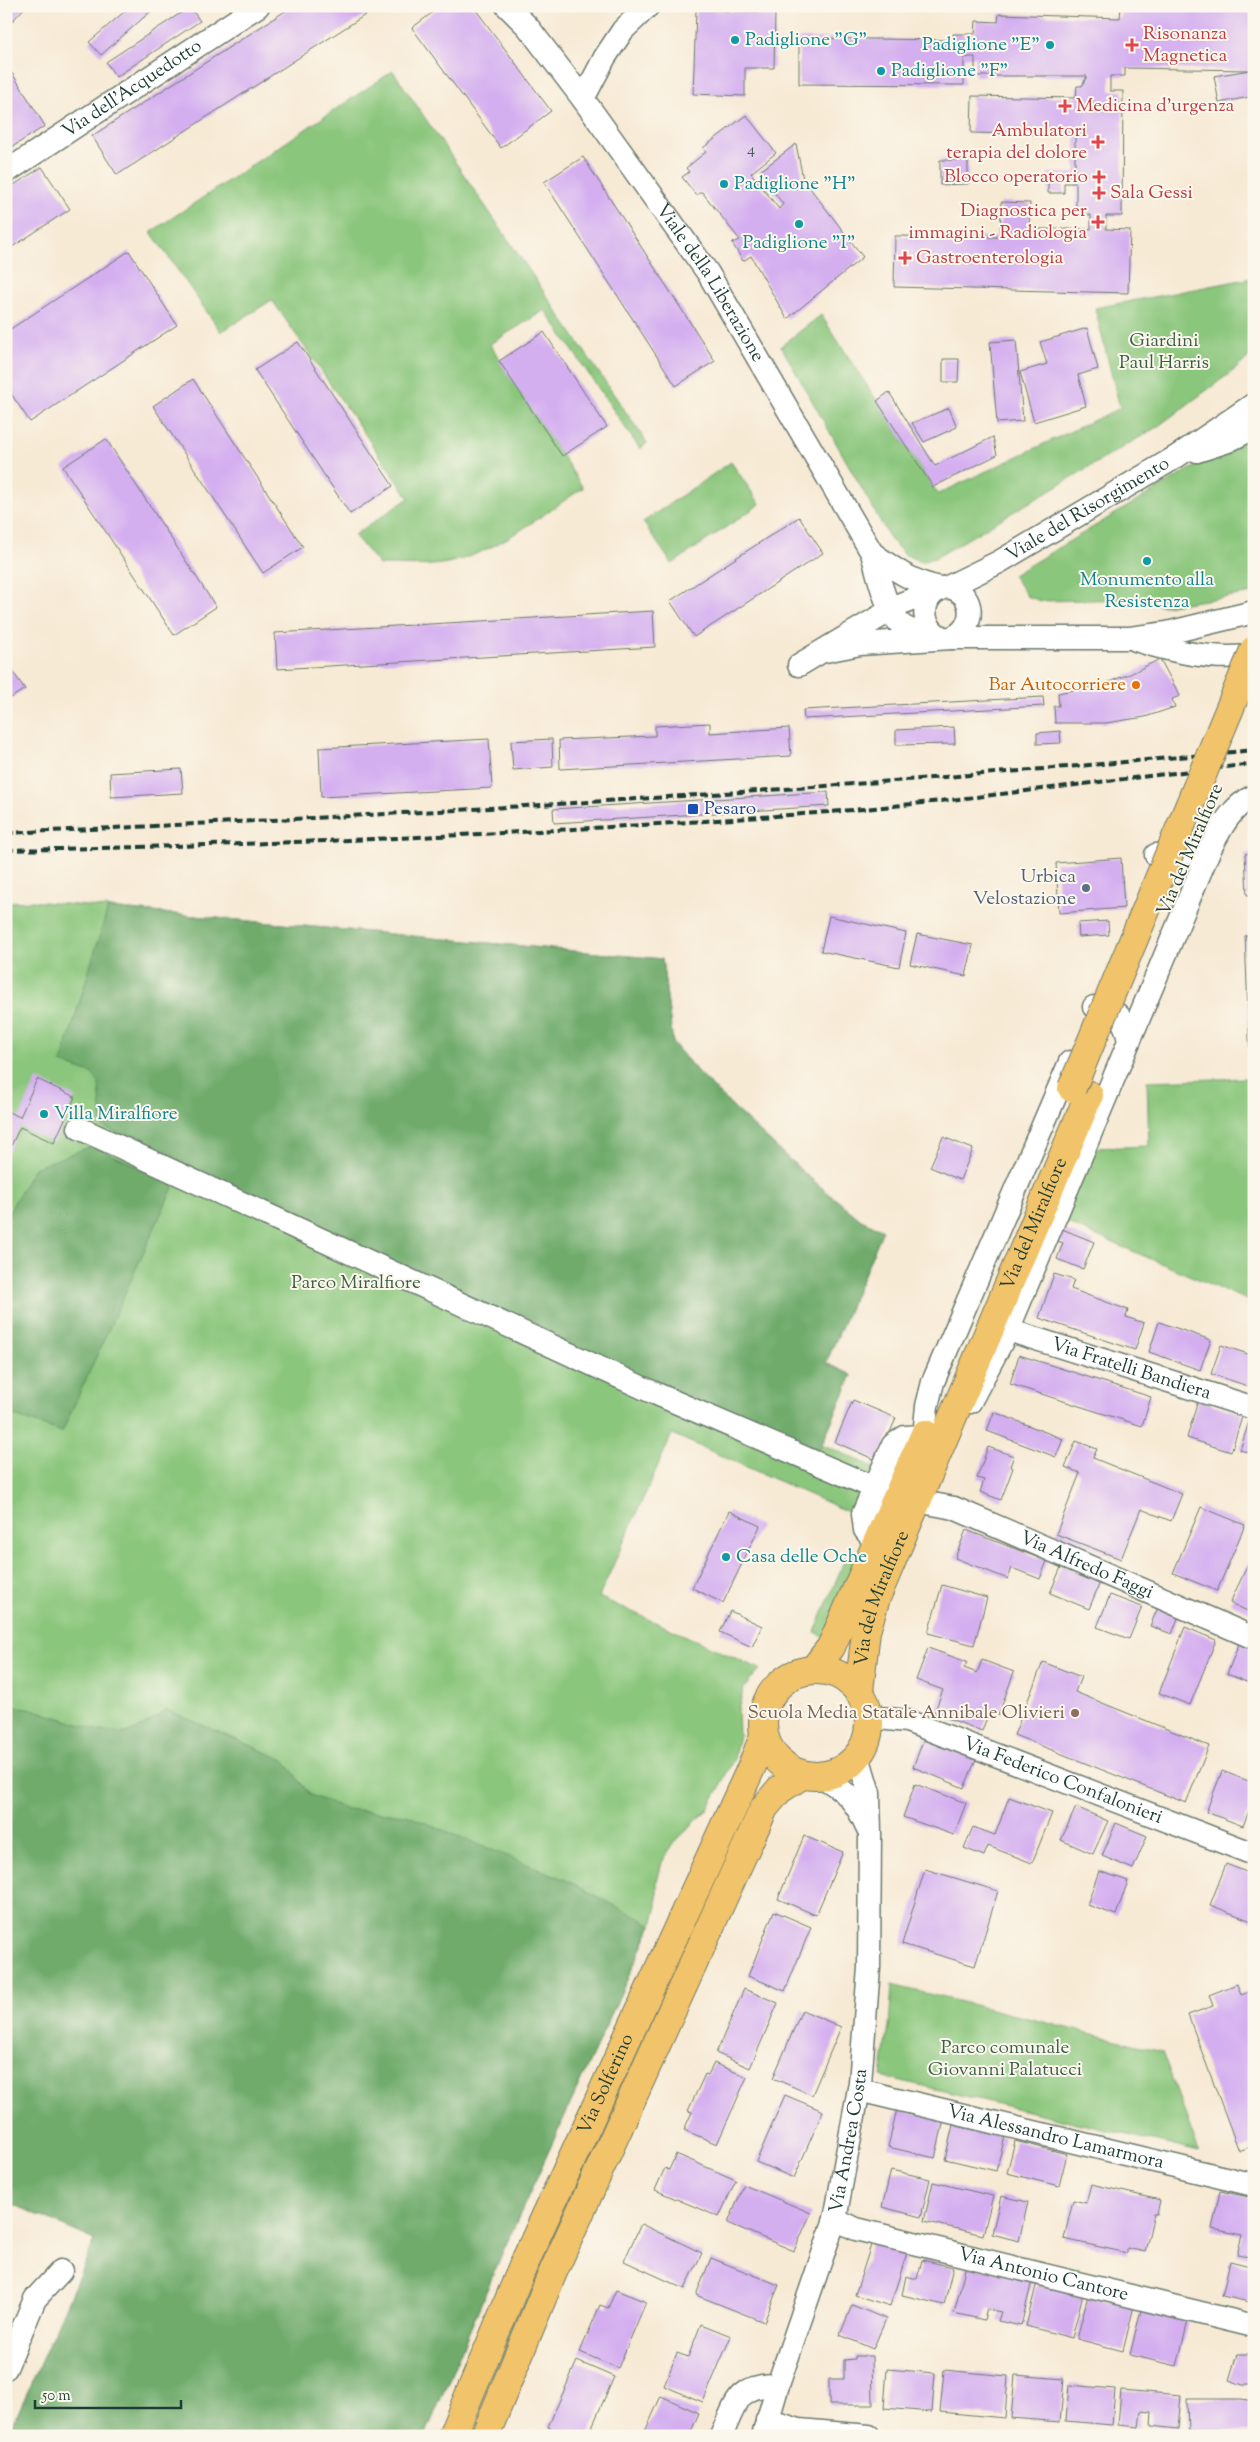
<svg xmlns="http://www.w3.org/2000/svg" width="1260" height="2442" font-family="'Sorts Mill Goudy',serif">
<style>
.green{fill:#8ac67c;stroke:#548258}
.forest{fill:#6fab6c;stroke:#477450}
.building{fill:#d4aff0}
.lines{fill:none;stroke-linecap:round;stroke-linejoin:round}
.minor-casing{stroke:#6b7a6c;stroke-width:25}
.major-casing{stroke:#6b7a6c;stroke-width:30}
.minor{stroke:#fff;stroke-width:22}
.major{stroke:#f1c36a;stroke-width:28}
.rail{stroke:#1f3d34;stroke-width:4;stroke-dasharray:8 4;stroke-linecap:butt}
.major-bridge-casing{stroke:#6b7a6c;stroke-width:30;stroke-linecap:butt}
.major-bridge{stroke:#f1c36a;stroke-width:28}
.culture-dot{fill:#0f9aa8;stroke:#fbf7ec;stroke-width:2}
.health-dot{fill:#e0444e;stroke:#fbf7ec;stroke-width:2}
.food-dot{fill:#e8710a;stroke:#fbf7ec;stroke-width:2}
.transit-dot{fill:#1a4fb4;stroke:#fbf7ec;stroke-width:2}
.service-dot{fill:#5c6f8a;stroke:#fbf7ec;stroke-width:2}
.education-dot{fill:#8d6e63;stroke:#fbf7ec;stroke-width:2}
.labels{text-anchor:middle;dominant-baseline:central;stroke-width:4;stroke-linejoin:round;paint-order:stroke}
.number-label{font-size:16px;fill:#4c5a63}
.health-label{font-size:19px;fill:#be3a42;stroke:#fbf7ec;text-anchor:start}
.culture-label{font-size:19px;fill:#0d838f;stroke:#fbf7ec;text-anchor:start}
.street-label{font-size:19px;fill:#1f3d34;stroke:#fbf7ec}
.park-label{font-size:19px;fill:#3a5f46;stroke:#fbf7ec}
.food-label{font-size:19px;fill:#c56008;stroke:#fbf7ec;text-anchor:end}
.transit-label{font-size:19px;fill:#164399;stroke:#fbf7ec;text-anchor:start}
.service-label{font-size:19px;fill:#4e5e75;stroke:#fbf7ec;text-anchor:end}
.education-label{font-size:19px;fill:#785e54;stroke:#fbf7ec;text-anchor:end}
</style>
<rect width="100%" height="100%" fill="#fbf7ec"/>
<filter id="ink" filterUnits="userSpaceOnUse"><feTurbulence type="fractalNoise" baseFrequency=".02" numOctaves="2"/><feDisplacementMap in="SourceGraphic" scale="10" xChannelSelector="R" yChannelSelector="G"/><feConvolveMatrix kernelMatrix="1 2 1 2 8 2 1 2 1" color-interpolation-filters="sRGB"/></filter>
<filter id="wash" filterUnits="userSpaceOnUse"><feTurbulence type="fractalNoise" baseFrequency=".0096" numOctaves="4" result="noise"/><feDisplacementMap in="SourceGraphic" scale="20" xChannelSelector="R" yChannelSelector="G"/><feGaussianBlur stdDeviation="1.12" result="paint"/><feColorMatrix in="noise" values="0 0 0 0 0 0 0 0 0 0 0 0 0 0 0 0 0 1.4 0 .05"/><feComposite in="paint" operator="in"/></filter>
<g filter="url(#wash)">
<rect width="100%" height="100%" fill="#f7ead5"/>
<!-- green -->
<path class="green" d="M393,71L647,443L640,449L545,310L490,344L583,488C543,514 502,548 456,561C431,568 404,565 379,565L354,535L409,498L272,300L221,332L151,232Z
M1254,225V352L1237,368L1157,427L937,557L921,562L904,554L891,540L781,346L821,315L938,494L1120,408L1095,308L1252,278Z
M1254,437V593L1164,606L1141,599L1040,601L1027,596L1013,575L1187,471Z
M731,462L760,504L672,564L643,522Z
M32,901L662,959L673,1043L696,1070L738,1112L804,1173L861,1220L883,1230L826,1363L852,1375L822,1444L876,1468L855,1515L672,1434L599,1597L760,1669L744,1688L738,1710L739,1735L734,1758L719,1789L708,1809L676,1841L662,1862L657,1882V1906L652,1925L504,2249L425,2436H25L11,2429L95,2240L6,2201V902Z
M1249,1078L1251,1142H1254V1303L1062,1221L1093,1148L1149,1146L1147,1081Z
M849,1549L863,1554L828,1638L815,1632Z
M892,1985L1162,2051L1199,2152L881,2076L889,2026Z"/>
<!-- forest -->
<path class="forest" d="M108,908L662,959L673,1043L696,1070L738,1112L804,1173L861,1220L883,1230L826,1363L852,1375L815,1459L102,1126L99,1083L91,1073L61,1063Z
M92,1146L175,1183L62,1432L6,1413V1217L34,1168Z
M6,1706L29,1708L100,1731L127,1733L141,1728L167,1710L284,1760L310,1795L347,1809L406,1815L564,1879L652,1925L504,2249L425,2436H25L11,2429L95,2240L6,2201Z"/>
<g id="blocks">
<!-- building -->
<path class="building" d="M6,6H26L6,28Z
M131,6H147L151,11L101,55L89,42Z
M293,6H379L117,175L92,136Z
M441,6H473L551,111L501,148L412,28Z
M1121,6H1254V96L1219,103L1214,76L1250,70L1125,68V76H1110V91H1123L1122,216H1106V229L1130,230L1128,293L894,287L895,236L1000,237L1001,202L1030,203L1029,229H1091V215H1076V183H1064V193H1048V173H1075V135L971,133L972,96L1076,98L1077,86H1082L1087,76H975V57H970L964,58V85L799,84V38L953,40V34H975L976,21L998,22L999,14L1120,18Z
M190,7L200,21L116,77L106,62Z
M696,10L775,12L774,68H745V96L693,94Z
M12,73L45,126L6,151V77Z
M746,115L776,153L751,173L779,209L783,204L759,172L796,144L803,179L863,257L787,319L751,256L743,261L732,243L740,240L702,192L696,195L682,177L689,172L686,168L706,152L703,148Z
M583,157L715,361L676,386L544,182Z
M940,160H968V184L940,185Z
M42,167L70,209L6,251V190Z
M129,251L177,325L30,422L6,386V332Z
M1087,328L1098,369L1078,375L1086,406L1034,422L1020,372L1047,364L1040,342Z
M544,332L607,427L562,456L499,361Z
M1016,340L1023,421L997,423L990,342Z
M298,342L393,486L350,514L255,370Z
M943,359H959L958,382H943Z
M193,379L303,547L263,573L153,406Z
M889,392L935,466L993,437L997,455L933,487L877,401Z
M949,408L957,427L924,442L912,423Z
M106,439L216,607L174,635L63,467Z
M799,517L823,553L694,637L670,601Z
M653,611L655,647L277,669L275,633Z
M1160,659L1180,696L1172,699L1175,707L1145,717L1106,723H1055L1054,706H1059L1058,693L1100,685L1130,674Z
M8,665L25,689L6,701V666Z
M1043,697L1044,706L804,719L803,710Z
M710,723V733L789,728L791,756L560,769L559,740L655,736V726Z
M954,727L955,744L896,745V730Z
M1060,731L1061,743L1037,744V733Z
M489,739L492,788L321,797L319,748Z
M552,739L553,767L513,770L511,741Z
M181,769L183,793L111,797L110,773Z
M828,792L829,806L554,823L553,809Z
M1254,853V895H1247L1245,854Z
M1121,858L1124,908L1059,913L1056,863Z
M829,916L906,933L899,967L821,951Z
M1108,921L1109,935L1079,937L1078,923Z
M917,934L973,945L966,976L910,964Z
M1254,935V1060L1250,1061L1245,936Z
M37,1079L75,1097L54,1143L20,1127L8,1152L6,1151V1111L20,1117Z
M943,1137L973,1149L960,1180L930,1167Z
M1062,1229L1094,1242L1083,1269L1057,1259L1063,1243L1058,1241Z
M1054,1274L1074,1280L1071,1289L1128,1310L1126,1317L1144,1323L1135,1350L1039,1318Z
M1159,1322L1211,1340L1200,1370L1149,1352Z
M1221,1345L1254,1356V1388L1211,1374Z
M1019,1355L1151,1397L1142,1426L1010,1384Z
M853,1400L896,1418L878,1461L835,1442Z
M1198,1400L1243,1414L1231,1452L1187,1438Z
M994,1412L1063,1439L1056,1457L987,1431Z
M1251,1415L1254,1416V1454L1240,1450Z
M1076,1441L1097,1449L1093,1458L1182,1494L1171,1521L1141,1509L1121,1559L1056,1534L1080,1473L1065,1467Z
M988,1447L1014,1456L1010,1466L1013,1468L1001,1500L980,1492L984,1480L977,1478Z
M1201,1507L1245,1525L1217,1591L1173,1573Z
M729,1511L760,1526L723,1603L692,1588Z
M966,1530L1047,1561L1040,1579L1012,1568L1008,1579L955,1558Z
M1254,1551V1614L1230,1603Z
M1062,1565L1101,1580L1089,1609L1050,1593Z
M942,1585L987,1598L974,1645L928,1633Z
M1110,1595L1142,1607L1129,1639L1097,1627Z
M1159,1605L1180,1613L1172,1634L1150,1626Z
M730,1611L762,1626L752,1647L720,1632Z
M1185,1627L1216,1640L1190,1705L1159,1693Z
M1240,1641L1254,1647V1685L1227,1674Z
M928,1648L967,1662L964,1668L977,1673L982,1660L1014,1672L998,1716L989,1712L982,1731L934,1713L943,1690L916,1680Z
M1043,1662L1081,1677L1075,1692L1209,1746L1186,1803L1014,1735Z
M925,1736L977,1757L964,1788L913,1767Z
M1222,1771L1254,1783V1798L1243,1826L1206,1812Z
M915,1784L966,1803L954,1835L903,1817Z
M1009,1797L1052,1813L1032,1863L988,1846L984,1856L964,1848L973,1827L995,1835Z
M1076,1807L1108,1821L1093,1854L1061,1840Z
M1116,1823L1147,1836L1133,1869L1102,1856Z
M804,1836L843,1852L816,1915L778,1899Z
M1226,1864L1254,1875V1922L1210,1905Z
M925,1869L998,1891L975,1966L902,1944Z
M1099,1871L1128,1881L1116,1915L1087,1905Z
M774,1911L811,1927L785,1991L748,1976Z
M1237,1984L1241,1995L1254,1990V2145L1239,2151L1188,2015L1213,2006L1209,1995Z
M744,1989L778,2003L750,2068L716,2053Z
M802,2010L841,2027L812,2095L773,2078Z
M714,2063L747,2077L717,2144L684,2130L692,2112L688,2111L705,2074L708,2075Z
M785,2095L823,2111L794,2178L756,2162Z
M897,2109L944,2120L935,2158L888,2147Z
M953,2125L1005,2137L996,2171L945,2159Z
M1015,2141L1067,2154L1059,2186L1007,2173Z
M676,2154L736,2180L719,2217L655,2190L665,2168L669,2170Z
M891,2170L930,2179L921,2217L882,2207Z
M933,2182L993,2196L983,2235L924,2221Z
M1091,2184L1160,2200L1157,2214H1154L1145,2252L1127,2248V2253L1064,2239L1073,2200L1086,2203Z
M744,2185L811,2213L794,2251L728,2223Z
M1220,2191L1254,2198V2258L1237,2255L1242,2235L1212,2229Z
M1001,2196L1028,2202L1019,2241L992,2234Z
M641,2224L702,2253L685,2289L624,2261Z
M872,2242L907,2253L890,2306L855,2295Z
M711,2258L779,2285L764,2322L696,2295Z
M922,2260L953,2267L944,2305L902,2295L906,2276L917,2279Z
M1230,2261L1254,2267V2303L1222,2296Z
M966,2265L1032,2281L1021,2326L998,2321L1001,2312L987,2309L984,2320L954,2313Z
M1037,2282L1083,2294L1072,2338L1026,2326Z
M616,2290L646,2302L618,2368L580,2352L600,2305L608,2308Z
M1088,2295L1134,2306L1123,2351L1077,2339Z
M852,2305L886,2319L873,2349L840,2335Z
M1141,2310L1188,2321L1177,2366L1130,2355Z
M701,2324L731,2336L703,2402L664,2386L677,2353L688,2357Z
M1237,2354H1254V2385H1243L1229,2380Z
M855,2356H872L873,2405H829V2379H844V2360L855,2359Z
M577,2361L614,2377L588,2436H568L548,2427Z
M887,2369L935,2373L932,2412L884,2408Z
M944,2370L1008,2376L1005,2418L940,2412Z
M1015,2375L1064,2379L1060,2422L1011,2418Z
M1069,2385L1115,2389L1112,2425L1066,2421Z
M1121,2390L1181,2395L1178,2429L1151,2426L1152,2412L1141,2411L1139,2427L1118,2425Z
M661,2396L699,2413L689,2436H643Z
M1187,2399H1241L1254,2401V2431L1188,2432Z"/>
</g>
</g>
<g filter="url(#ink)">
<use href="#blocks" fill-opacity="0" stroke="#6b7a6c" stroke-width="1"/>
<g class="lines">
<!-- minor casing -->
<g class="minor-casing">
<g id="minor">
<path id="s1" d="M507,6L528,27L583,99L708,273L872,553C878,573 886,615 904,627C913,633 924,633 934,634"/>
<path d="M583,99L605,57L623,30L648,6"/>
<path id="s2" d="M6,172L258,6"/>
<path d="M1197,451L1228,441L1254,428"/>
<path d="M872,553C894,569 913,583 941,588"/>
<path id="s3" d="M948,587L999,562L1176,457L1254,404"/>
<path d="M951,638H1130L1167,633L1254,612"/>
<path d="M1136,640C1173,652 1215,661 1254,655"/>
<path d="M825,651L860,644L951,638C977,628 976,593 948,587C919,592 918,627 943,638"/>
<path d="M799,665L901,604L934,591"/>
<path d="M1156,855L1209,851"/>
<path d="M1094,1007C1119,1010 1124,1017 1129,1041"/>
<path d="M79,1128L652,1392L875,1488"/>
<path id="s4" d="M1008,1330L1254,1408"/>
<path d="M970,1402L1008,1330L1209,851C1220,830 1231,806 1254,796"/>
<path id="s5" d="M917,1501L954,1508L1254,1638"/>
<path d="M876,1543L865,1530L863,1514L893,1445L905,1437L924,1436L927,1406L933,1382L1070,1062"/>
<path id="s6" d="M869,1717L907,1721L1254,1854"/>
<path d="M820,1776C846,1790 856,1801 868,1829"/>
<path id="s7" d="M859,2090L1254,2185"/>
<path id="s8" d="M835,2219L856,2229L1254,2326"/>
<path d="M6,2368L35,2299L61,2271"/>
<path d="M767,2420L799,2430L869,2436"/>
<path d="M721,2436C736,2404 737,2384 778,2385"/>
<path id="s9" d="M763,2436L778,2385L835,2219L860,2083L869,1968L870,1834L869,1793L858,1756"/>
</g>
</g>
<!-- major casing -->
<g class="major-casing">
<g id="major">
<path d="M814,1669L831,1647L925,1434"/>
<circle cx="816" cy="1723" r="53"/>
<path id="s10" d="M859,1691L866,1631L876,1598L1089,1095"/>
<path id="s11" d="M452,2436L526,2259L752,1766L764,1736"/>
<path d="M485,2436L553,2272L764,1808L779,1790L802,1775"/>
</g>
</g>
<!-- minor -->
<use href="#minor" class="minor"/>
<!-- major -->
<use href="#major" class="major"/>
<!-- rail -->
<path class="rail" d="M6,833C422,814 839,790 1254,750
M6,850C281,845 555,833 829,812C971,800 1112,779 1254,764"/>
<!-- major-bridge casing -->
<g class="major-bridge-casing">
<path id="major-bridge" d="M1072,1088L1254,650"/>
</g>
<!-- major-bridge -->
<use href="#major-bridge" class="major-bridge"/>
</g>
</g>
<!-- markers -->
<g class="culture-dot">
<circle cx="735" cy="40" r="5"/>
<circle cx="1050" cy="45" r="5"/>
<circle cx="881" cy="71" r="5"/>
<circle cx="724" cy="184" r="5"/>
<circle cx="799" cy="224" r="5"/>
<circle cx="1147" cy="561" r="5"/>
<circle cx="44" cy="1114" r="5"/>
<circle cx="726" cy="1557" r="5"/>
</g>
<g class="health-dot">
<path d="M1129.5 37.5h5v5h5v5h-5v5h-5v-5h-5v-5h5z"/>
<path d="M1062.5 98.5h5v5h5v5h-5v5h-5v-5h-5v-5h5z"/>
<path d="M1095.5 134.5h5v5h5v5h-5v5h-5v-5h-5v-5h5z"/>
<path d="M1096.5 169.5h5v5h5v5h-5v5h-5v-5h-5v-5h5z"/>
<path d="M1096.5 185.5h5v5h5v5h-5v5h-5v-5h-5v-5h5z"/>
<path d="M1095.5 214.5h5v5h5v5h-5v5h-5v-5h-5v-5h5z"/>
<path d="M902.5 250.5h5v5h5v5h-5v5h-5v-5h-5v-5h5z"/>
</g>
<circle class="food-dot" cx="1136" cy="685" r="5"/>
<rect class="transit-dot" x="687" y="803" width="12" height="12" rx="2.5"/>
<circle class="service-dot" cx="1086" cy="888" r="5"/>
<circle class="education-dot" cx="1075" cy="1713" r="5"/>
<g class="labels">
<!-- number labels -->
<g class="number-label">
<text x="751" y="150">4</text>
</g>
<!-- health labels -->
<g class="health-label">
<text x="1143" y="34">Risonanza<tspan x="1143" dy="22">Magnetica</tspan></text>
<text x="1076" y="106">Medicina d'urgenza</text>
<text x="1087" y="131" text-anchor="end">Ambulatori<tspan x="1087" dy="22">terapia del dolore</tspan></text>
<text x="1088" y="177" text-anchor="end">Blocco operatorio</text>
<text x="1110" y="193">Sala Gessi</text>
<text x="1087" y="211" text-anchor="end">Diagnostica per<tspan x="1087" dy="22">immagini - Radiologia</tspan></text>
<text x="916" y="258">Gastroenterologia</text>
</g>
<!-- culture labels -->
<g class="culture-label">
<text x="745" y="40">Padiglione "G"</text>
<text x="1040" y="45" text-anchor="end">Padiglione "E"</text>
<text x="891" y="71">Padiglione "F"</text>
<text x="734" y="184">Padiglione "H"</text>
<text x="799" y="243" text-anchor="middle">Padiglione "I"</text>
<text x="1147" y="580" text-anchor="middle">Monumento alla<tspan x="1147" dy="22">Resistenza</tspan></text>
<text x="54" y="1114">Villa Miralfiore</text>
<text x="736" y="1557">Casa delle Oche</text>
</g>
<!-- street labels -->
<g class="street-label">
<text stroke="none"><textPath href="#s2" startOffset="151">Via dell'Acquedotto</textPath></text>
<text stroke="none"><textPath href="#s1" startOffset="344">Viale della Liberazione</textPath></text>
<text stroke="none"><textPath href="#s3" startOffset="160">Viale del Risorgimento</textPath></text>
<text transform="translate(1191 850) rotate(-67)">Via del Miralfiore</text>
<text stroke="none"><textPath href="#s10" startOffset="501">Via del Miralfiore</textPath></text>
<text stroke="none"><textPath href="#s4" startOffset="129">Via Fratelli Bandiera</textPath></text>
<text stroke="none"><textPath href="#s5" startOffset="182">Via Alfredo Faggi</textPath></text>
<text stroke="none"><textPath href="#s10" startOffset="96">Via del Miralfiore</textPath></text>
<text stroke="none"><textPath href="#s6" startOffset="205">Via Federico Confalonieri</textPath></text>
<text stroke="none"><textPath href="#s11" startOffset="384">Via Solferino</textPath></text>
<text stroke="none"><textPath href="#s7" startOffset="202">Via Alessandro Lamarmora</textPath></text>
<text stroke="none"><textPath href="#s9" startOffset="308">Via Andrea Costa</textPath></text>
<text stroke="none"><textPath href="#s8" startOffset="216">Via Antonio Cantore</textPath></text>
</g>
<!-- park labels -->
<g class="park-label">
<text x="1164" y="341">Giardini<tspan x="1164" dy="22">Paul Harris</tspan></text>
<text x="356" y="1283">Parco Miralfiore</text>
<text x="1005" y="2048">Parco comunale<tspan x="1005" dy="22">Giovanni Palatucci</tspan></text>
</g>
<!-- food labels -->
<g class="food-label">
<text x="1126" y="685">Bar Autocorriere</text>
</g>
<!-- transit labels -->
<g class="transit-label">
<text x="704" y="809">Pesaro</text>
</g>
<!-- service labels -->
<g class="service-label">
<text x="1076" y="877">Urbica<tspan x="1076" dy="22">Velostazione</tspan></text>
</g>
<!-- education labels -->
<g class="education-label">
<text x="1065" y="1713">Scuola Media Statale Annibale Olivieri</text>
</g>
</g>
<!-- margin -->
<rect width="1260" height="2442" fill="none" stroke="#fbf7ec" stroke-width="25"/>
<!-- scale -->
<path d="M35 2400v8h146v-8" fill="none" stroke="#1f3d34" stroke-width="2.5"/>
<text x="42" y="2400" font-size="15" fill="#1f3d34" stroke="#fbf7ec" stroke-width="4" paint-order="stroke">50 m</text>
</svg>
